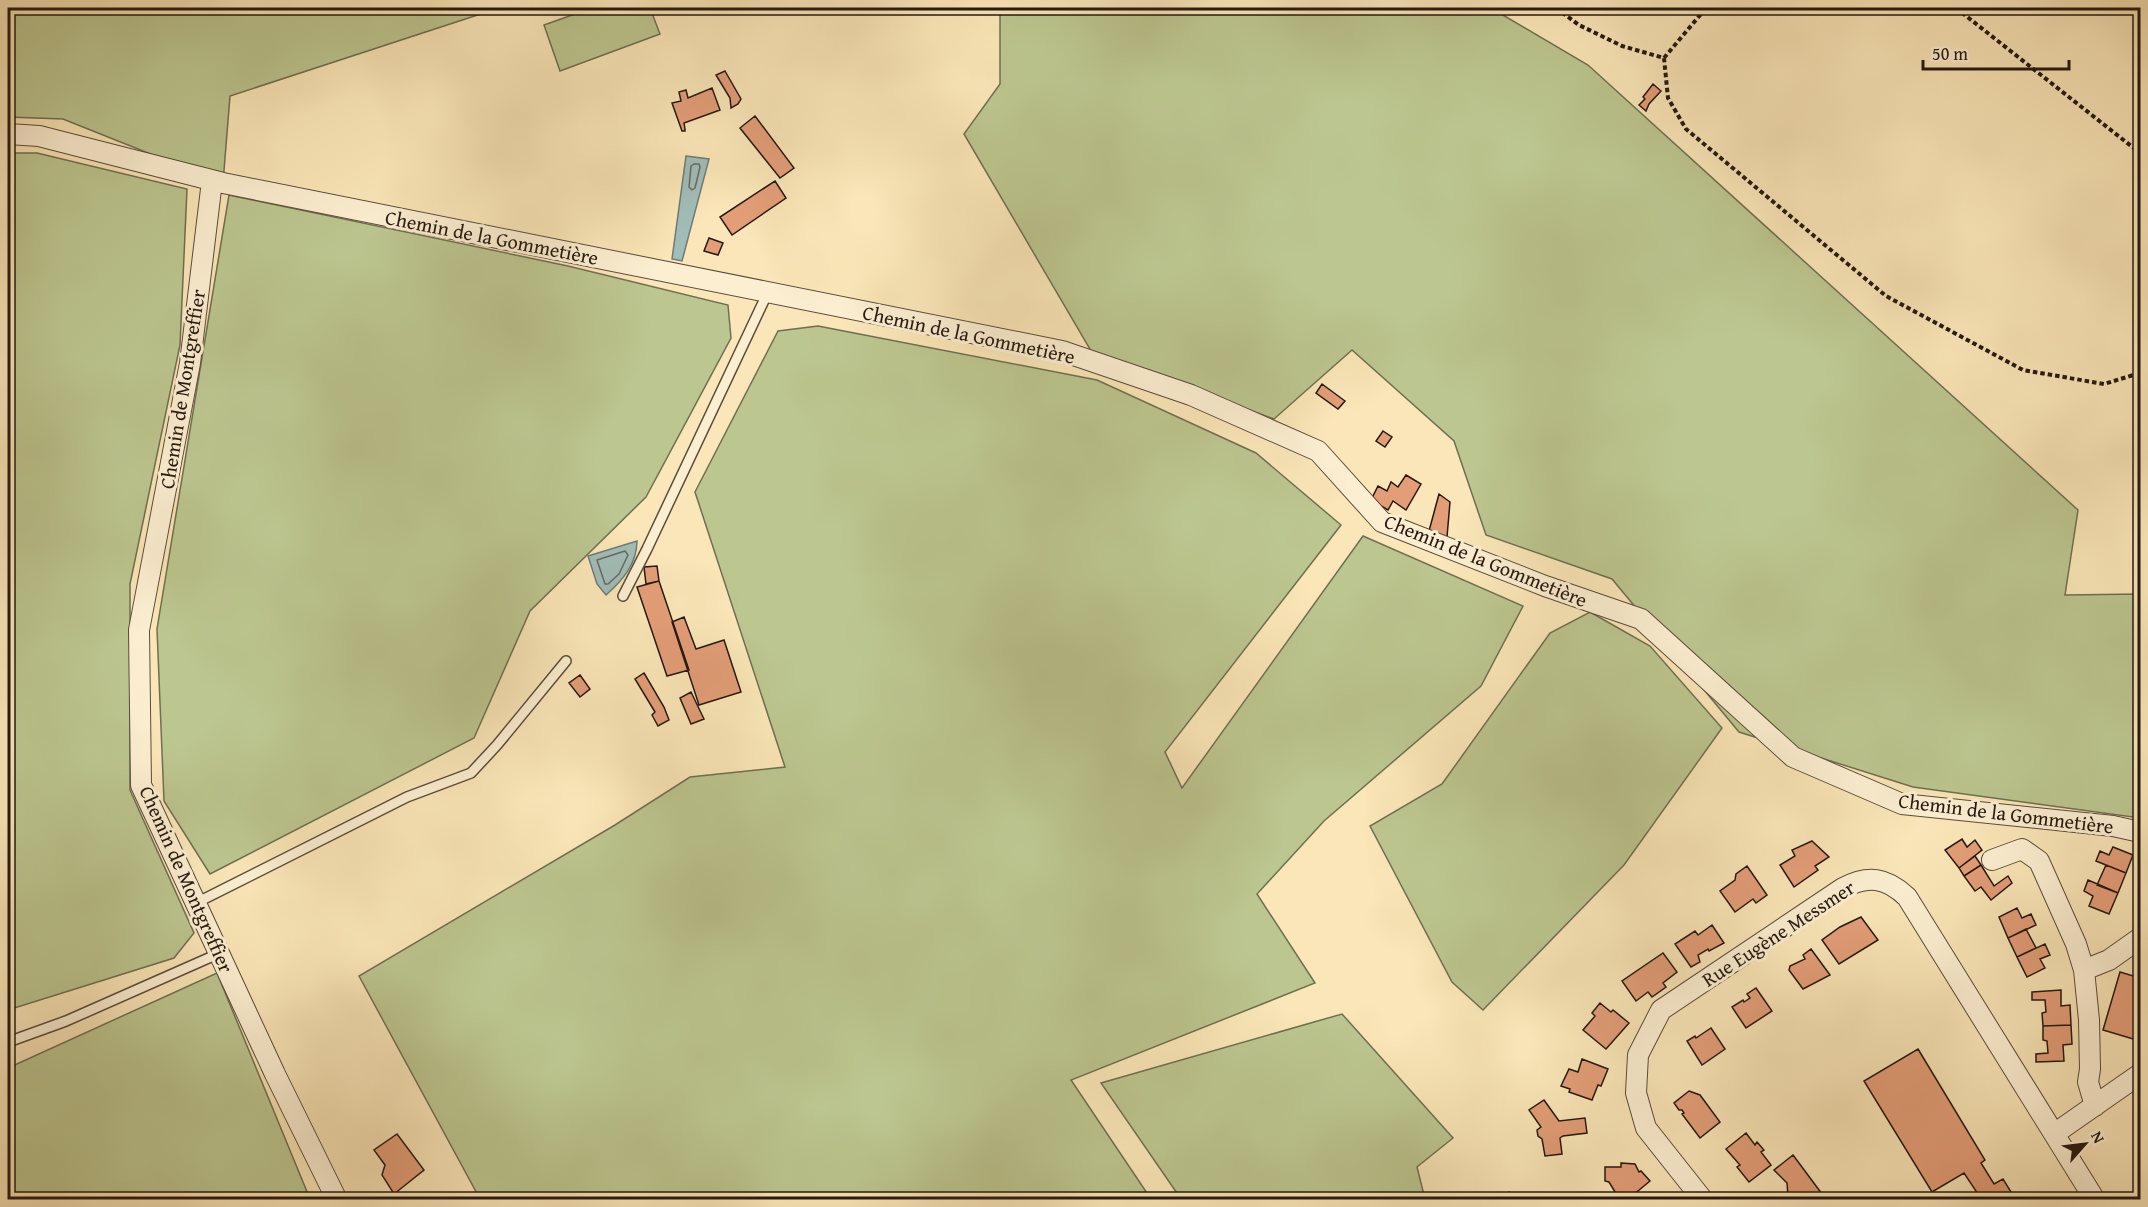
<svg xmlns="http://www.w3.org/2000/svg" width="2148" height="1207" font-family="'Gentium Book Plus',serif">
<style>
.green{fill:#bcc690;stroke:#706f50;stroke-width:1.5}
.water{fill:#a1bdb8;stroke:#6f7b75;stroke-width:1.5}
.lines{fill:none;stroke-linecap:round;stroke-linejoin:round}
.shore{stroke:#636a64;stroke-width:1.5}
.building{fill:#e39e78;stroke:#251810;stroke-width:1.5}
.service-casing{stroke:#5a4c3a;stroke-width:12}
.minor-casing{stroke:#5a4c3a;stroke-width:22}
.path{stroke:#251810;stroke-width:4;stroke-dasharray:4.5 3;stroke-linecap:butt}
.service{stroke:#fcefd1;stroke-width:9}
.minor{stroke:#fcefd1;stroke-width:20}
.labels{text-anchor:middle;dominant-baseline:central;stroke-width:6;stroke-linejoin:round;paint-order:stroke}
.street-label{font-size:20px;fill:#251810;stroke:#fcefd1}
</style>
<rect width="100%" height="100%" fill="#fae6b8"/>
<filter id="stains"><feTurbulence type="fractalNoise" baseFrequency=".00333" numOctaves="4"/><feColorMatrix values="0 0 0 0 .2 0 0 0 0 .09 0 0 0 0 .02 0 0 0 .5 -.17"/></filter>
<radialGradient id="worn" r=".72"><stop offset=".6" stop-color="#630" stop-opacity="0"/><stop offset="1" stop-color="#630" stop-opacity=".3"/></radialGradient>
<!-- green -->
<path class="green" d="M8,8H499L230,96L223,183L63,119L8,117Z
M592,8H650L660,34L560,71L544,25Z
M1000,8H1491L1588,65L2078,510L2065,595L2140,594V818L1913,787L1739,732L1612,579L1486,535L1454,441L1352,350L1274,419L1091,351L964,134L1000,84Z
M8,153H37L187,189L180,345L130,584V790L194,933L174,958L8,1010Z
M229,195L568,266L728,305L731,338L646,497L530,611L474,738L210,874L164,801L157,629Z
M818,326L1097,380L1256,453L1341,525L1165,752L1182,788L1363,536L1523,606L1481,686L1324,821L1257,894L1315,983L1071,1080L1151,1199H480L359,976L615,825L690,777L785,767L695,492L778,331Z
M1590,612L1650,646L1722,728L1624,865L1483,1010L1452,982L1370,826L1442,784L1550,633Z
M217,973L310,1199H8V1068Z
M1342,1014L1453,1138L1417,1167L1425,1199H1181L1101,1083Z"/>
<!-- water -->
<path class="water" d="M686,156L709,159L682,261L672,259Z
M637,541C637,564 622,581 606,595L597,584L588,556Z"/>
<g class="lines">
<!-- shore -->
<path class="shore" d="M694,164H699L700,167L695,188L692,190L689,187L691,166Z
M625,551L628,555L619,574L608,584H605L597,560Z"/>
</g>
<!-- building -->
<path class="building" d="M725,71L741,99L738,104L731,108L730,98L716,75Z
M1653,84L1661,91L1649,104L1646,111L1639,105L1645,99L1643,97Z
M712,88L720,110L684,123L685,129V131H682L672,103L681,101L679,92L686,90L688,98Z
M755,116L794,168L780,178L740,128Z
M775,181L786,198L732,235L720,217Z
M709,238L723,243L718,255L704,251Z
M1322,384L1345,401L1338,409L1316,393Z
M1383,431L1392,437L1385,447L1376,441Z
M1406,475L1421,484L1406,510L1393,501L1388,510L1371,500L1378,486L1387,491L1391,482L1398,487Z
M1439,494L1450,502L1447,537L1429,531Z
M657,566L659,581L646,584L644,567Z
M659,581L689,670L667,676L637,587Z
M684,617L696,649L724,640L741,692L699,705L672,622Z
M644,673L664,707L669,720L658,726L652,715L655,712L635,679Z
M580,675L590,689L580,697L569,683Z
M691,692L704,719L691,724L680,698Z
M1962,839L1967,847L1975,840L1982,850L1959,868L1945,850Z
M1812,841L1829,857L1815,866L1818,870L1794,887L1780,865L1795,856L1792,850Z
M2113,847L2133,855L2126,873L2096,861L2100,851L2109,855Z
M1975,856L1981,865L1964,876L1959,868Z
M1981,865L1994,886L2008,876L2012,883L1991,900L1981,887L1975,891L1964,876Z
M2106,865L2126,873L2118,893L2097,885Z
M1747,866L1767,895L1756,903L1753,899L1735,912L1720,891L1735,880L1736,874Z
M2088,880L2118,893L2109,914L2089,906L2093,896L2084,891Z
M2017,908L2022,918L2031,914L2036,925L2008,938L1999,917Z
M1861,917L1878,940L1839,964L1822,940L1840,927Z
M1712,925L1724,943L1709,951L1708,949L1698,955L1700,962L1691,967L1675,944L1695,931L1698,935Z
M2026,929L2036,948L2017,957L2008,938Z
M2045,944L2050,955L2040,959L2045,968L2027,977L2017,957Z
M1811,949L1830,975L1803,989L1789,970L1790,966L1805,959L1803,955Z
M1663,953L1677,972L1663,983L1666,987L1652,997L1648,992L1636,1001L1622,981Z
M2120,972L2140,978V1041L2103,1030Z
M1756,988L1772,1011L1746,1028L1732,1007L1743,1000L1744,1002L1750,998L1747,994Z
M2061,990V1006L2070,1005L2071,1025L2043,1026L2042,1013L2046,1012L2045,1000H2032V992Z
M1600,1003L1611,1012L1613,1010L1629,1023L1606,1049L1583,1030L1595,1016L1592,1013Z
M2071,1025L2072,1044L2063,1045L2064,1061L2036,1062V1054L2048,1053L2047,1041L2043,1040V1026Z
M1711,1028L1725,1049L1702,1065L1687,1041L1695,1036L1696,1038Z
M1918,1049L1985,1160L1981,1163L1994,1184L2003,1179L2016,1200H1969L1978,1194L1964,1173L1932,1192L1864,1081Z
M1582,1059L1608,1069L1601,1086L1598,1085L1592,1100L1569,1092L1570,1089L1561,1086L1569,1069L1578,1072Z
M1689,1091L1700,1095L1720,1122L1700,1138L1682,1114L1684,1113L1682,1110H1679L1674,1103Z
M1544,1100L1559,1121L1585,1118L1587,1133L1563,1136L1560,1138L1562,1154L1545,1156L1542,1139L1538,1136L1537,1130L1541,1127L1529,1110Z
M1746,1133L1755,1145L1757,1142L1764,1150L1761,1152L1771,1165L1749,1182L1737,1167L1740,1165L1726,1149Z
M397,1134L424,1170L394,1194L382,1175L385,1165L374,1150Z
M1793,1155L1822,1194L1815,1200H1791L1788,1196L1787,1183L1774,1170Z
M1621,1163L1635,1164L1639,1172L1641,1171L1650,1181L1627,1200H1620L1609,1182L1605,1181V1167H1621Z
M1509,1192L1514,1200H1497Z"/>
<g class="lines">
<!-- service casing -->
<g class="service-casing">
<path id="service" d="M623,596L647,549L768,292
M196,903L407,797L471,773L497,745L566,661
M8,1042L66,1021L220,953"/>
</g>
<!-- minor casing -->
<g class="minor-casing">
<path id="minor" d="M8,134L39,136L223,183L1062,351L1191,395L1318,451L1382,522L1545,586L1641,619L1793,757L1902,804L2113,826L2140,832
M212,181L190,363L139,630L141,785L275,1074L337,1200
M1992,860L2022,849L2039,861L2076,944L2084,970L2089,1020L2090,1069L2088,1082L2095,1106
M2084,970L2109,960L2140,938
M2054,1134L2140,1074
M1703,1200L1646,1128L1636,1093L1638,1055L1661,1010L1843,888C1868,875 1886,877 1907,897L2095,1200"/>
</g>
<!-- path -->
<path class="path" d="M1556,8L1579,25L1622,46L1664,58L1668,98L1686,129L1886,296L2023,370L2104,384L2140,373
M1956,8L2140,153
M1664,58L1706,8"/>
<!-- service -->
<use href="#service" class="service"/>
<!-- minor -->
<use href="#minor" class="minor"/>
</g>
<g class="labels">
<!-- street labels -->
<g class="street-label">
<text transform="translate(492 237) rotate(11)">Chemin de la Gommetière</text>
<text transform="translate(969 334) rotate(12)">Chemin de la Gommetière</text>
<text transform="translate(182 389) rotate(-81)">Chemin de Montgreffier</text>
<text transform="translate(1486 560) rotate(22)">Chemin de la Gommetière</text>
<text transform="translate(2006 813) rotate(7)">Chemin de la Gommetière</text>
<text transform="translate(187 879) rotate(66)">Chemin de Montgreffier</text>
<text transform="translate(1778 933) rotate(-33)">Rue Eugène Messmer</text>
</g>
</g>
<!-- margin -->
<rect width="2148" height="1207" fill="none" stroke="#fae6b8" stroke-width="30"/>
<rect x="9" y="9" width="2130" height="1189" fill="none" stroke="#251810" stroke-width="3"/>
<rect x="15" y="15" width="2118" height="1177" fill="none" stroke="#251810" stroke-width="1.5"/>
<!-- north arrow -->
<g transform="translate(2085 1144) rotate(62)" stroke="#fcefd1" stroke-width="4.5" paint-order="stroke">
<path d="M0-4.5L10 22L0 15L-10 22Z" fill="#251810"/>
<text y="-9" font-size="16" font-weight="bold" text-anchor="middle" fill="#251810">N</text>
</g>
<!-- scale -->
<path d="M1923 60v9h146v-9" fill="none" stroke="#251810" stroke-width="3"/>
<text x="1932" y="60" font-size="18" fill="#251810" stroke="#fcefd1" stroke-width="4.5" paint-order="stroke">50 m</text>
<rect width="100%" height="100%" filter="url(#stains)"/>
<rect width="100%" height="100%" fill="url(#worn)"/>
</svg>
